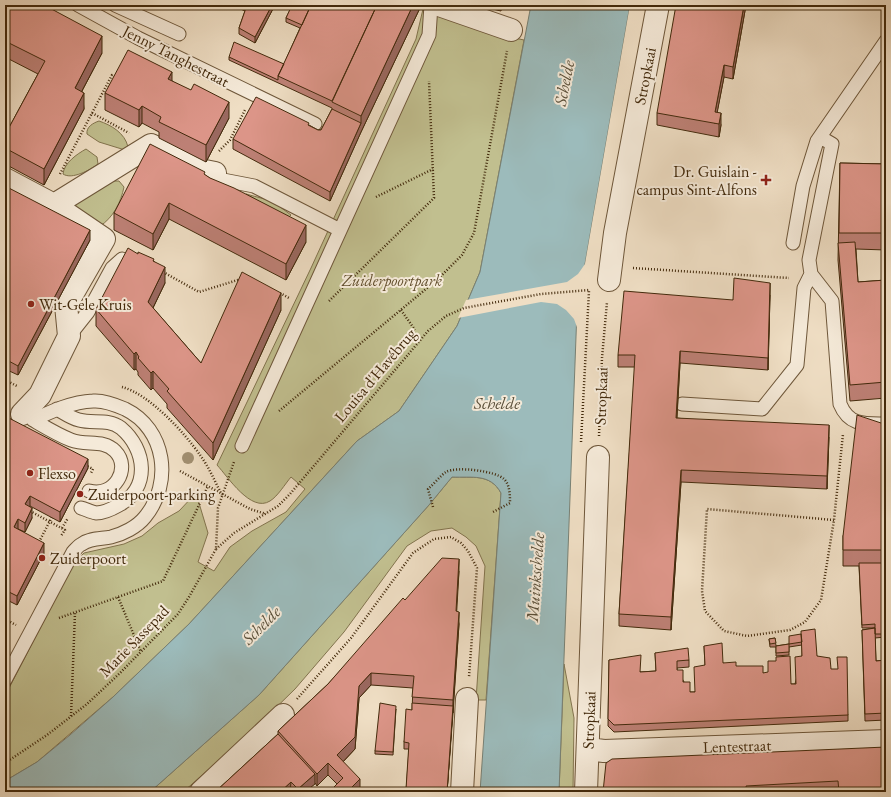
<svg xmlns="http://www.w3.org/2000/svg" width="891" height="797" font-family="'EB Garamond',serif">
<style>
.green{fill:#c1bf8f;stroke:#82744e}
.water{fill:#9cbbbb;stroke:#788175}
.pier{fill:#efdec4}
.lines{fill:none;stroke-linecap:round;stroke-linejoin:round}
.lane-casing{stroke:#6e573a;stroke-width:15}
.street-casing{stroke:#6e573a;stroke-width:24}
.path{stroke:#432a0c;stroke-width:2.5;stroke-dasharray:1 2;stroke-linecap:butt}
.lane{stroke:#f5ead9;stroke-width:13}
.street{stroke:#f5ead9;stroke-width:22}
.tree{fill:#a18f71}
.wall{fill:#bd8075;stroke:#432a0c}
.shaded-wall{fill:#9a685f;stroke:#432a0c}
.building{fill:#dc9588;stroke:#432a0c}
.poi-dot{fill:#8f2418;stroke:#f5ead9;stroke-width:1.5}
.labels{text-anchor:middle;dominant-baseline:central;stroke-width:4;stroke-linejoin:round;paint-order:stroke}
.street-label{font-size:16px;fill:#432a0c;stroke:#f5ead9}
.poi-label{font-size:16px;fill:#432a0c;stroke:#f5ead9;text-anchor:start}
.park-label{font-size:16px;font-style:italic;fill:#624f2d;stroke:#f5ead9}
.water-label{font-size:17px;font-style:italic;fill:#594e38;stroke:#f5ead9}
</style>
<rect width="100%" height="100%" fill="#efdec4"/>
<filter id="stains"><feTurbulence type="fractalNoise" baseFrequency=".005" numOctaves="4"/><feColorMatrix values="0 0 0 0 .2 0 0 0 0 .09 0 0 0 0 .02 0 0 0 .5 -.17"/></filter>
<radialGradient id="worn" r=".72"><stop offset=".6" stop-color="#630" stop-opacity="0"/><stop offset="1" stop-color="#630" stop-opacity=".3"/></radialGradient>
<!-- green -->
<path class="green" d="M423,9L501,35L524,40L480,272L457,326L399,411L357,441L189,624L113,697L37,762L5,781V696L73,564L84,553L124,544L142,536L158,523L179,511L196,493L208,533L198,562L214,571L230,547L252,531L286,512L305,489L291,477C285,484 278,496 270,501C251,513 228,477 217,465L311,268L416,39Z
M99,121C111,125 125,133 128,147L125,150L99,142L87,134C86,127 93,123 99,121Z
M86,149L97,157L98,164C90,170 72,180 63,174C64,163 77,154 86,149Z
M115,181H119L124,187C121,202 113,218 100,226L83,218L71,202L105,183Z
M246,194L272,201L291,215L288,218Z
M452,477C472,478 490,473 501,493L486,700H476L485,566L476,546L466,537L452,528L431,531L407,546L344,632L295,689L250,733L183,792H150L259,695L429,505Z
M564,664L574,718L573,792H559Z"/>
<!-- water -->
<path class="water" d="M531,5H630L577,310L559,792H480L501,493C490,473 472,478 452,477L429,505L259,695L150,792H5V781L37,762L70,735L113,697L189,624L357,441L399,411L457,326L480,272Z"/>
<!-- pier -->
<path class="pier" d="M630,5H632L579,310L578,330L574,319L566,310L557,304L541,302L458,318L466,300L567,282L578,274L585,264Z
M575,422L572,531L567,641V631Z"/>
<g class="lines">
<!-- lane casing -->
<g class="lane-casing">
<path id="lane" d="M78,5L138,38L315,124
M115,5L179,34
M820,137L832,144L809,260L811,274L832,301L840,404C849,426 865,424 886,424
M215,173L223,180L254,186L340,230
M793,243L803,186L817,141L886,41
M69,336L88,312L112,268L122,259
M682,404L762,409L797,365L804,288L811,274
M57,409C64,413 71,418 79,420C93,424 108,418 121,428C146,449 151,488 119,505C112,509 103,513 96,513C91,512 85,509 81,508
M33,420C45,427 58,435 71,440C87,446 103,439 115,451C132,468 114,498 89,491
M242,446L429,35L431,5
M5,680L73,552C76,549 79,545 82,544C90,538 102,539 111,537C123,534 137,527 145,517C173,483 166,429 125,409C116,405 104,400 93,401C72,402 52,411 33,420"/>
</g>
<!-- street casing -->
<g class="street-casing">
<path id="street" d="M439,5L511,30
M5,179L54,205L104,239L66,305L69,336L40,395L22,414
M54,205L151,145L200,170L215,173
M609,280L615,233L658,5
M588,749L604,751L886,741
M201,792L283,715
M462,792L467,699
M586,792L598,457"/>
</g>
<!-- path -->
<path class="path" d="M92,113L129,133
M219,151L230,140L245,110
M60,174L112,75L116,77
M376,197L433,169
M633,268L789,278
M163,272L199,292L241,279
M280,293L289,298
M329,301L434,198L429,81
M401,310L415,330
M5,380L17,386
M122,387C149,394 184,432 200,455C209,467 215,482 222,495
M279,411L438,279L462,255L474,233L507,51
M599,436L602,358L607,302
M581,442L589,291
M85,465L93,469L91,473
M180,471L250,509L266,514
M433,507L428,489C434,484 440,476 446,472C456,466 496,471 504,479C510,485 510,495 510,503L493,512
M30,511L65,530L61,536
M834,520L707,509L702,591L705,611L724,631L747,636L790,630L805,622L821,600L834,520L843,434
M62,528L68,518
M39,542L52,517
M216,549L234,533L278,506L290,494L428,331L446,316L464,308L541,294L589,290
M118,597L141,652
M5,607L8,601
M59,618L163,581L208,486
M5,619L16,625
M297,699L351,638L413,553L434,539L451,537L461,543L468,551L477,568L469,677
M71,716L75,613
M5,763L47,735L87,704L120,673L178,614L189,597L216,549L218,508L234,462"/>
<!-- lane -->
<use href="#lane" class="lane"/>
<!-- street -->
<use href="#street" class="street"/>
</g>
<!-- trees -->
<circle class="tree" cx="188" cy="458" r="6"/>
<!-- wall -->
<path class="wall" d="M5,5L102,53L82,91L84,109L44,185L5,164V135L38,74L5,57Z
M232,5H275L255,43L239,34V28L245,11Z
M291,5H419V10L361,132L330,201L233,149V139L309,125L318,130H321L332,109V108L229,60V57L284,64L300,28L286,22V18L292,6Z
M475,5H502L501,11Z
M746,5L733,79L724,77L717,112L721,125L719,137L657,125V113Z
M172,81L229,118L206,162L159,138V132L142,123L139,127L105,110V93Z
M840,163L886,164V250L856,249L858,282L886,280V398L850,401L838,260Z
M205,175L306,242L286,280L169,219L153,250L114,230V213Z
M5,186L90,240L18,375L5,369Z
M138,254L154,261L165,283L153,308L201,363L281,310L213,460L167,408V404L153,388L151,390L138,375V372L136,369L134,370L96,326V309Z
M770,295L768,370L680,363L677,418L829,437L827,489L681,482L671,630L619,626V614L635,367H618V355L733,300Z
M5,416L88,468L60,522L30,506L29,507L32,518L25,532L18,529H17L44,553L17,605L5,599Z
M884,427H886V637L875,638L876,661L886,660V720L865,721L862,630L875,628H862L859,566H843V536Z
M459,571L456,611L459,624L447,792H406L409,749H404V742L412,710L413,688L371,685L359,698L355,749L343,762L360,791L359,792H331V790L337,784L328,775L317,786L315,783L305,792H215L278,734V731L328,684L405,600Z
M801,634L817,656L831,669L848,715V721L614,732L608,726L609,660L641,672L656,671L655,653L689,660V667L677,668V670L690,692H695L705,665L704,646L723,663L763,673L791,684H795L802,656V645L789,647V655L776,656V647H770L769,639L775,638L776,646L789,644Z
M396,709L393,755L375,754V751Z
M886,747V792H839L838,788L753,792H603Z"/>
<!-- shaded-wall -->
<path class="shaded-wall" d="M272,5H275L255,43V37Z
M413,5H419V10L361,132L330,201V192L361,123V116Z
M744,5H746L733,79V67Z
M102,36V53L75,104V88Z
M724,65V77L715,124V112Z
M172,72V89L168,79Z
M84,93V109L44,185V169Z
M229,102V118L206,162V145Z
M142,106V123L139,127V110Z
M721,113V125L719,137V124Z
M169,203V219L153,250V234Z
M306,225V242L286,280V264Z
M90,230V240L18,375V366Z
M165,267V283L148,318V302Z
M770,283V295L768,370V358Z
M281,293V310L213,460V443Z
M680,351V363L676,430V418Z
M136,352V369L134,370V354Z
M153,371V388L151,390V373Z
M829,425V437L827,489V476Z
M88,459V468L60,522V512Z
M681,470V482L671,630V617Z
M30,496V506L25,514V504Z
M32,508V518L25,532V523Z
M18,519V529L14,537V527Z
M44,543V553L17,605V596Z
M459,559V571L456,624V611Z
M459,612V624L453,713V700Z
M371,673V685L359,698L355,749L337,768V755L359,686Z
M453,706V713L447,792Z
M328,763V775L317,786V774Z
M315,774V784L305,792H298V789Z
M360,779V791L359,792H347Z
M291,782L290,792H280Z"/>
<!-- building -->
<path class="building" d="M5,5H44L102,36L75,88L84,93L44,169L5,148V135L45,61L5,41Z
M247,5H272L255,37L239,28Z
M292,5H311L302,25L286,18Z
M311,5H377L332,101L278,76Z
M377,5H413L361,116L332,102Z
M488,5H501V8Z
M676,5H744L733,67L724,65L715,112L721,113L719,124L657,113Z
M234,42L284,64L278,76V80L229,57Z
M128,50L172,72L168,79L191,90L194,84L229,102L206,145L159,122L161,117L142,106L139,110L105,93Z
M256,97L309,123L308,125L318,130H321L332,109L361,123L330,192L233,139Z
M150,144L205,172L204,174L210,178L234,188L306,225L286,264L169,203L153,234L114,213Z
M840,163L886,164V233H839Z
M5,186L90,230L18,366L5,359Z
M855,242L858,282L886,280V382L850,385L838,243Z
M128,248L138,254V252L154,259L153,261L165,267L148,302L201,363L242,272L281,293L213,443L167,391L169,389L153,371L151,373L138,358L139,357L136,352L134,354L96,309Z
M734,278L770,283L768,358L680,351L676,418L829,425L827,476L681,470L671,617L619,614L635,355H618L624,291L733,300Z
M857,415L884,424V427H886V550H843V536Z
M5,416L88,459L60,512L30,496L25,504L32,508L25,523L18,519L14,527L44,543L17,596L5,590Z
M442,558L459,559L456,611L459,612L453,700L412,697L414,676L371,673L359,686L355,737L337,755L360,779L347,792H333L331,790L343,778L328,763L317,774L278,731L328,684L403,598L405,600Z
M859,563H886V634H875V624L862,625Z
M875,628L876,661L886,660V713L865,714L862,630Z
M815,629L817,656L830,658L831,669H838L837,657H847L848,715L614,725L608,719L609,660L641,655L640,672L656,671L655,653L688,648L689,660L677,661V670H683V682H690V692H695L694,667L705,665L704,646L722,643L723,663L736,662V666H763V673L768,672V661H776V657L790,656L791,684H796L795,657L802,656L801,631Z
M801,634L802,642L789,644V636Z
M775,638L776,643L770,644L769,639Z
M789,644V652L776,653V646Z
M380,703L396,706L393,752L375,751Z
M412,703L453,706L447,792H409V790L406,789L409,743L404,742L406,709L412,710Z
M278,734L315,774L298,789L291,782L280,792H215Z
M886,747V792H839L838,781L746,786L747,792H603L606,763L612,759Z"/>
<!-- markers -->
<g class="poi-dot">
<path d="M764 174h4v4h4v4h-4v4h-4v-4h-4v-4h4z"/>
<circle cx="31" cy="304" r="4"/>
<circle cx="30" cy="473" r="4"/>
<circle cx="80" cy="494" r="4"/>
<circle cx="42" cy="558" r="4"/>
</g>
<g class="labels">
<!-- street labels -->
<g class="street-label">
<text transform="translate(176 56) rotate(27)">Jenny Tanghestraat</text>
<text transform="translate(645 76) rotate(-79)">Stropkaai</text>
<text transform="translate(375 375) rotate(-50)">Louisa d'Havébrug</text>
<text transform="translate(601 396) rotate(-88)">Stropkaai</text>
<text transform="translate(134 641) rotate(-46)">Marie Sassepad</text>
<text transform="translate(589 720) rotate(-88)">Stropkaai</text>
<text transform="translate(737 746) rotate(-2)">Lentestraat</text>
</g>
<!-- poi labels -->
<g class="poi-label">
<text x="757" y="171" text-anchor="end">Dr. Guislain -<tspan x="757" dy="18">campus Sint-Alfons</tspan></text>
<text x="39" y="304">Wit-Gele Kruis</text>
<text x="38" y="473">Flexso</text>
<text x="88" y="494">Zuiderpoort-parking</text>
<text x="50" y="558">Zuiderpoort</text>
</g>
<!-- park labels -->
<g class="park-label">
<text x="392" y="280">Zuiderpoortpark</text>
</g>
<!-- water labels -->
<g class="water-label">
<text transform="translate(564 83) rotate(-79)">Schelde</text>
<text x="497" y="403">Schelde</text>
<text transform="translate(535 577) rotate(-86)">Muinkschelde</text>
<text transform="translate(261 625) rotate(-45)">Schelde</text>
</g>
</g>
<!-- margin -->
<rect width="891" height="797" fill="none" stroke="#efdec4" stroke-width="20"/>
<rect x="6" y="6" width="879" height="785" fill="none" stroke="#432a0c" stroke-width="2"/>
<rect x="10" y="10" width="871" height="777" fill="none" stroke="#432a0c"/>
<rect width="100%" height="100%" filter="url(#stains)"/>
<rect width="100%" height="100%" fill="url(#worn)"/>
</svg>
